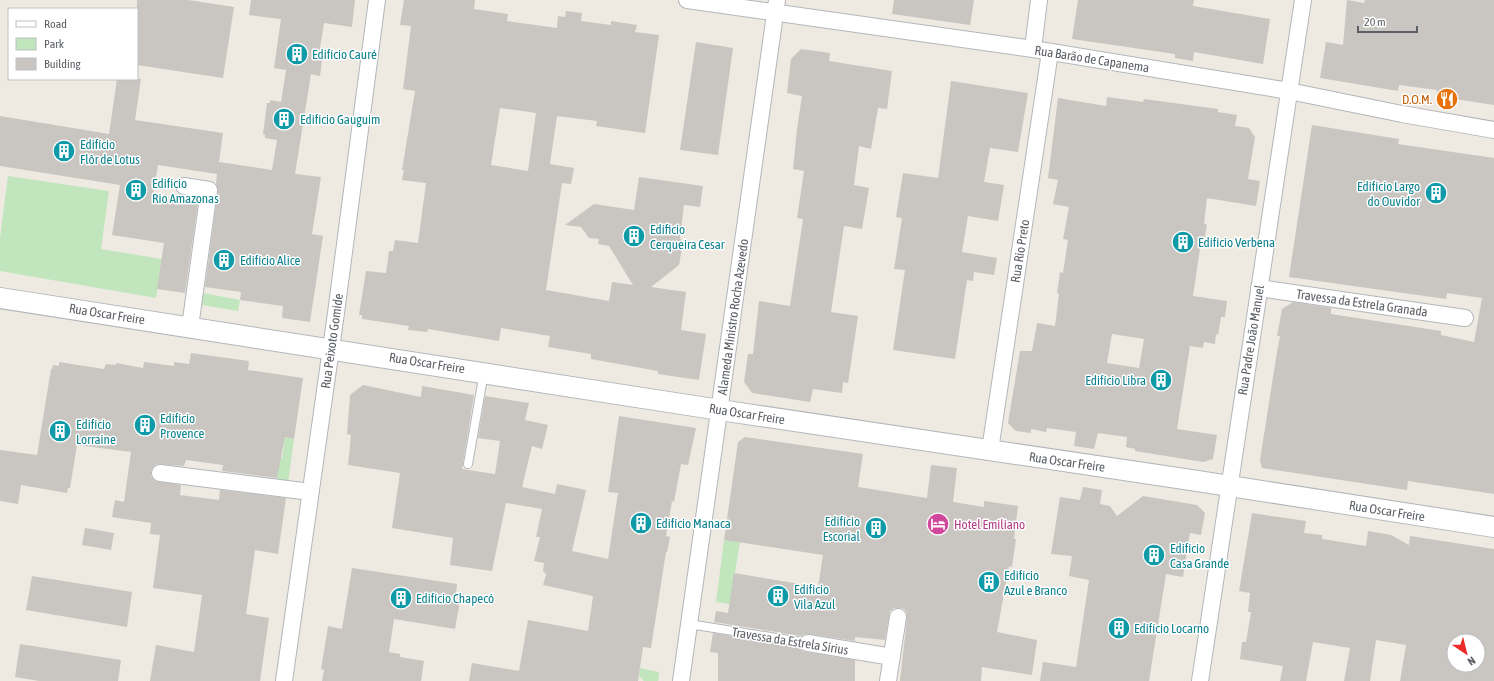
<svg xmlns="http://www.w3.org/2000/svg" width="1494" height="681" font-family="'Asap Condensed',sans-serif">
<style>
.green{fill:#c1e6be}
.building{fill:#c9c5c0;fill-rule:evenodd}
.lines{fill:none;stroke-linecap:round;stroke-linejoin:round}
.service-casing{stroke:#b3b6ba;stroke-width:10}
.minor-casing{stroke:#b3b6ba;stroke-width:18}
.tertiary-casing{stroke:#b3b6ba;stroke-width:22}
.service{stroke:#fff;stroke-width:8}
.minor{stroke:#fff;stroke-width:16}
.tertiary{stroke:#fff;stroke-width:20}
.labels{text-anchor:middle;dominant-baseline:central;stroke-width:3;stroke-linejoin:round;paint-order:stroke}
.culture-label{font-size:13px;fill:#0d838f;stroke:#fff;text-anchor:start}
.street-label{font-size:13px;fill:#5b5f64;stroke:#fff}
.food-label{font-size:13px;fill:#c56008;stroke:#fff;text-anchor:end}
.hotel-label{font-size:13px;fill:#b23c85;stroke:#fff;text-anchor:start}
</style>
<rect width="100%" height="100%" fill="#eeeae2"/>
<!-- green -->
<path class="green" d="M8,176L109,191L101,249L162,259L156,298L0,271V238Z
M198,292L240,300L238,311L196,304Z
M282,437L294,439L288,483L277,481L279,458H282L284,446L281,445Z
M724,540L740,542L730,604L716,602Z
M640,668L659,672L658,681H644L639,676Z"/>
<!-- building -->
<path class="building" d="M137,0H188L234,7L223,78L137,65Z
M251,0H355L352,27L324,23L318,60H322L320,76L311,74L295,174L321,177L312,234L323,236L310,322L282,318L283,306L240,300L241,292L205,287L218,191L216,183L217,174L158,165L153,195L198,202L185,293L157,289L164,243L112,235L120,185L0,166V116L109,134L117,79H141L135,120L223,133L219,162L272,170L277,140L265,138V135L263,134L267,103H270V100L281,102L286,70L274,68L281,19L249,15Z
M404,0H475L474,9L508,14L507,21L557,28L558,16L565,17L566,11L582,13L581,21L611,25V21L637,25L635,32L659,35L645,133L596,126L597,121L557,116L550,164L574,168L571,184L562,183L546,290L609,301L612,282L633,285L609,246L598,244L599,239L589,238L581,227L565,225L594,204L634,210L639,177L703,186L700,207L684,205L680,238L683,242L679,265L651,287L686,292L681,330L706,334L699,380L658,374V371L591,359V354L548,347L550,336L501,328L499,341L428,329L427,332L408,330L409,326L362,319V315H359L366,271L386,273L389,251H393L395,240L418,243L426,183L402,180L404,170H402L415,91L403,89L411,26L400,25ZM500,108L536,113L528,171L491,165Z
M894,0H974L970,25L892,14Z
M1078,0H1194L1193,6L1270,19L1263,64L1194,52L1193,61L1175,58V54L1072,39Z
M1347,0L1364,3L1365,0H1494V105L1436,96L1437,90L1399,85L1398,91L1320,78L1326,42L1343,45Z
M696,42L733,48L718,155L680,150Z
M801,49L830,53L829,61L892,71L887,109L878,108L871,149L859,146L854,185L869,188L862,229L844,226L831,312L858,316L848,383L843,382L842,393L813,389L810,402L752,393L744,382L748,354H753L759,301L790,306L803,219L797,218L804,171L793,169L797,129L802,96L787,93L791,59Z
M951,81L1028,93L1018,152L990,148L984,182L1004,185L998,221L968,216L962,252L997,258L994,275L974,272L973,281L967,280L955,359L893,350L905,270L894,269L902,218L896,217L903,173L938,178Z
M1107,97L1143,102L1144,99L1218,109V112L1237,115L1235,126L1249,128L1255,137L1248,179L1260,181L1256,206L1207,198L1204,223L1207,225L1204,241L1201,242L1193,296L1227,301L1225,317H1221L1218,335L1216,334L1215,344L1204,342L1203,348L1190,346L1177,429L1217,435L1213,459L1203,462L1135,451V449L1126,447L1127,437L1098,433L1094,449L1074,446L1076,432L1047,428L1046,432L1031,429V433L1016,431L1008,423L1020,351H1032L1037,323L1055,326L1059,294L1057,293L1060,272L1063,273L1068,240L1063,239L1069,207L1053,204L1058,180L1048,178L1058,98L1106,106ZM1112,334L1144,339L1139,368L1107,363Z
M1312,125L1399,139L1398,144L1494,158V494L1408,481L1407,490L1262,468L1260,460L1277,352L1280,336H1277L1282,309L1293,302L1331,308V314L1441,331V335L1474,342L1482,298L1447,293L1446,299L1289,277Z
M191,353L249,361L248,370L303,378L294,439L285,437L277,478L222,471L223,465L186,460L184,466L157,464L153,467L151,471V476L155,481L181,485L180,495L219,500L220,490L286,498L278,554L255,550L246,614L269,618L260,681H150L156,645L194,652L202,595L153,588L160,535L150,534L151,523L112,517L115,500L124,502L131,452L77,445L70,488H68L67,493L21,485L18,504L0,501V450L37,455L51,369H52L53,365L59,366V362L104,369L106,364L116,365V363L143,368L144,362L174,366V362L189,364Z
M363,385L421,397L422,386L474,395L462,469L495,474L500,441L478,438L485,396L529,403L525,420L548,425L542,449L532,446L522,487L555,494L557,484L586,490L572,551L608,559L618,493L608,492L619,416L696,428L688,465L681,464L674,502L672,501L666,536L670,537L667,552H666L651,648L643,647L638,681H469L472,663L519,671L528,620L588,631L593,596L543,585L546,574L543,571L544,563L534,561L540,537H536L542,509L506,503L492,571L450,565L453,538L392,528L400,473L348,465L351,435L347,434L350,395Z
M745,437L863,454L858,487L927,498L931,465L957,468L953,502L984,507V501L1018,506L1014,539H1016L1012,567L1009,566L997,632L1037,640L1032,675L982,667L981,681H900L907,618V613L904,609L900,608H894L890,611L885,640L855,637V641L810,634H805L801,636L714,622L716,611L728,613L734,573L818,587L823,555L724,540L738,442Z
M1083,487L1102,490L1100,504L1110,506L1117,516L1143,496L1197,505L1205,513L1201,535L1190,533L1183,577L1166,574L1149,681H1040L1043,662L1076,667L1089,580L1069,576L1072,556L1051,554L1060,497L1080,500Z
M1252,513L1306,521L1304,533L1322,535V539L1366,546L1368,531L1391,535L1409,545L1410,536L1494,549V681H1400L1406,645L1376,640L1370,681H1344L1350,648L1313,642L1306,681H1280L1283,666L1240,659L1242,642H1246L1251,612H1248L1250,593L1239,591ZM1454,641H1478V665H1454Z
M85,528L114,533L111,550L82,545Z
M352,568L457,584L455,601H460L455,629L394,619L389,652L400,654V657L424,661L421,681H322L324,670L321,669L328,626L342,629Z
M32,576L132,592L127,627L26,610Z
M713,633L800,647L802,651L806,652L855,660V681H718V653L710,652Z
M20,644L121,660L118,681H39L15,677Z"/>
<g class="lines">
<!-- service casing -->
<g class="service-casing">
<path id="service" d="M468,464L484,372
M689,624L808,643"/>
</g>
<!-- minor casing -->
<g class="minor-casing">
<path id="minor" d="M687,0L1033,49L1289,91L1402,114L1494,130
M1033,49L1039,0
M184,186L209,190L190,327
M1259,288L1465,318
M990,450L1050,52
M160,473L311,492
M808,643L892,657
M284,681L336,313L377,0
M681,681L777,0
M888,681L898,617
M1200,681L1303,0"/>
</g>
<!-- tertiary casing -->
<g class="tertiary-casing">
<path id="tertiary" d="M0,298L720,410L1191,480L1494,527"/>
</g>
<!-- service -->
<use href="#service" class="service"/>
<!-- minor -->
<use href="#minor" class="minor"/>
<!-- tertiary -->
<use href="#tertiary" class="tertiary"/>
</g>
<!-- icons -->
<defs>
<g id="building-disc" transform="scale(1.15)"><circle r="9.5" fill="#0f9aa8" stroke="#fff"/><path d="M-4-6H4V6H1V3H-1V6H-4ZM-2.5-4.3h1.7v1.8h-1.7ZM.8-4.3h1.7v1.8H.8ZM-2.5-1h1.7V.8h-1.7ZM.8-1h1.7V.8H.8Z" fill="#fff"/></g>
<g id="restaurant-disc" transform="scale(1.15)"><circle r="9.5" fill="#e8710a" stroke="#fff"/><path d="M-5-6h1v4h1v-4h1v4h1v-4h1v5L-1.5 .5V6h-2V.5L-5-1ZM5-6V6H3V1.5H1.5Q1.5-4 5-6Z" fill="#fff"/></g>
<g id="hotel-disc" transform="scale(1.15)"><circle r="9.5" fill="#d1479c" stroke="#fff"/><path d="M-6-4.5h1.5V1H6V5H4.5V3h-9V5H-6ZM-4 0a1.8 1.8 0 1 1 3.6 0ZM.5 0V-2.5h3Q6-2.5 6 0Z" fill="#fff"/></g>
</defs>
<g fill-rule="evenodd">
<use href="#building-disc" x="297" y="54"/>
<use href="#restaurant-disc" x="1447" y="99"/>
<use href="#building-disc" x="284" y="119"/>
<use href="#building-disc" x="64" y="151"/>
<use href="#building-disc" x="136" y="190"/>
<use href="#building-disc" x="1436" y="193"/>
<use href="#building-disc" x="634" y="236"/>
<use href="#building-disc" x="1183" y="242"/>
<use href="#building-disc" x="224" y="260"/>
<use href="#building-disc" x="1161" y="380"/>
<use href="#building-disc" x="145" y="425"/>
<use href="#building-disc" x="60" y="431"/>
<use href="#building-disc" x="641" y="523"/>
<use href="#hotel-disc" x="938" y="524"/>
<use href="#building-disc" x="876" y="528"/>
<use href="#building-disc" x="1154" y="555"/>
<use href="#building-disc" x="989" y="582"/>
<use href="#building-disc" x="778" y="596"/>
<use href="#building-disc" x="401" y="598"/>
<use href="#building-disc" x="1119" y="628"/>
</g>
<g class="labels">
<!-- culture labels -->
<g class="culture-label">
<text x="312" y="54">Edifício Cauré</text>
<text x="300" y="119">Edifício Gauguim</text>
<text x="80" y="144">Edifício<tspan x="80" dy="15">Flôr de Lotus</tspan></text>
<text x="152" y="183">Edifício<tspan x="152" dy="15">Rio Amazonas</tspan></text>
<text x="1420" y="186" text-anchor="end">Edifício Largo<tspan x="1420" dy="15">do Ouvidor</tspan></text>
<text x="650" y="229">Edificio<tspan x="650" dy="15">Cerqueira Cesar</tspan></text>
<text x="1198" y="242">Edifício Verbena</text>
<text x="240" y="260">Edifício Alice</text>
<text x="1146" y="380" text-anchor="end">Edifício Libra</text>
<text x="160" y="418">Edifício<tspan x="160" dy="15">Provence</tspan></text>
<text x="76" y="424">Edifício<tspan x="76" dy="15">Lorraine</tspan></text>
<text x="860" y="521" text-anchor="end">Edifício<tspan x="860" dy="15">Escorial</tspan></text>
<text x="656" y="523">Edifício Manaca</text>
<text x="1170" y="548">Edifício<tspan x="1170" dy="15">Casa Grande</tspan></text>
<text x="1004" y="575">Edifício<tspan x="1004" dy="15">Azul e Branco</tspan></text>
<text x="794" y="589">Edifício<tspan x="794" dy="15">Vila Azul</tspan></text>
<text x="416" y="598">Edifício Chapecó</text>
<text x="1134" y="628">Edifício Locarno</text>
</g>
<!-- street labels -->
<g class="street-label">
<text transform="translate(1092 59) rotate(9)">Rua Barão de Capanema</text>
<text transform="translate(1020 251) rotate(-81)">Rua Rio Preto</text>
<text transform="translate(1362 303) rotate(8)">Travessa da Estrela Granada</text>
<text transform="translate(107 314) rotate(9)">Rua Oscar Freire</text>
<text transform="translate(733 317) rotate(-82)">Alameda Ministro Rocha Azevedo</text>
<text transform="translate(1251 340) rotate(-81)">Rua Padre João Manuel</text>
<text transform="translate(332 341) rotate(-82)">Rua Peixoto Gomide</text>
<text transform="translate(427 363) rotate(9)">Rua Oscar Freire</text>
<text transform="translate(747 414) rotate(9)">Rua Oscar Freire</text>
<text transform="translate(1067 462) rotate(8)">Rua Oscar Freire</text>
<text transform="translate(1387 511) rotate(9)">Rua Oscar Freire</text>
<text transform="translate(790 641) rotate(9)">Travessa da Estrela Sírius</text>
</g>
<!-- food labels -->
<g class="food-label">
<text x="1432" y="99">D.O.M.</text>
</g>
<!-- hotel labels -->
<g class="hotel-label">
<text x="954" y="524">Hotel Emiliano</text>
</g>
</g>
<!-- legend -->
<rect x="8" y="8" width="130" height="72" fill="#ffffff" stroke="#bdbfc1"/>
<rect x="16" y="21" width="20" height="6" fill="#ffffff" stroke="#bdbfc1"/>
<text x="44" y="28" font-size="12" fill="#5b5f64">Road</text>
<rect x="16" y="38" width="20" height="12" fill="#c1e6be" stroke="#bdbfc1"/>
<text x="44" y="48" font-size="12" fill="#5b5f64">Park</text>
<rect x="16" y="58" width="20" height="12" fill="#c9c5c0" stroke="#bdbfc1"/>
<text x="44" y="68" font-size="12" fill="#5b5f64">Building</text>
<!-- north arrow -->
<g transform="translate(1466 653) rotate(145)"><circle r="19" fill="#ffffff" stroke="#bdbfc1"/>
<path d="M0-3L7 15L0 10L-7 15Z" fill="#ed2a2a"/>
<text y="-6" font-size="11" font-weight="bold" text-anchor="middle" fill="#5b5f64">N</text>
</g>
<!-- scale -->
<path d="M1358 26v6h59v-6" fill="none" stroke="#5b5f64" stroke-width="2"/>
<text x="1364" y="26" font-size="12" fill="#5b5f64" stroke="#ffffff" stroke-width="3" paint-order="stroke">20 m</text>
</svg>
